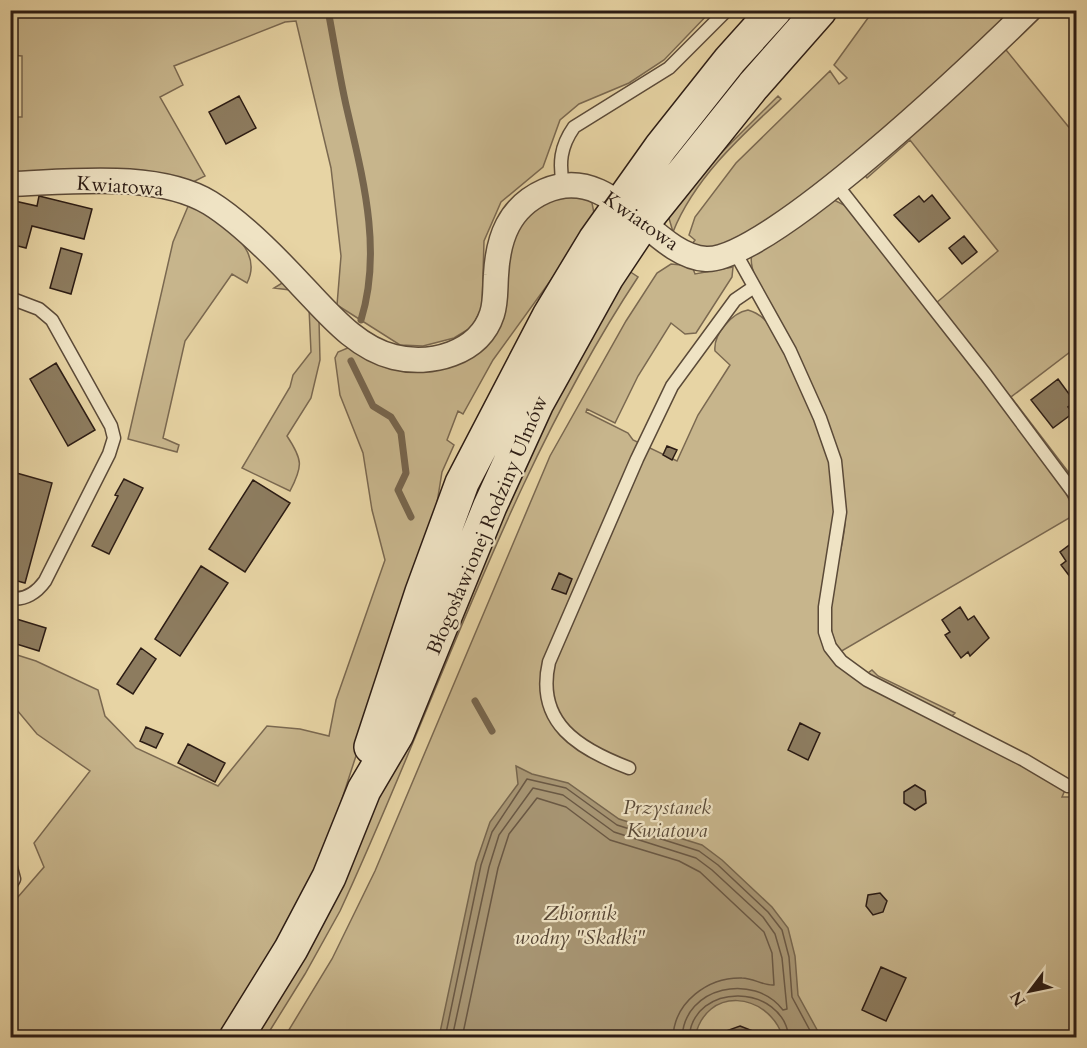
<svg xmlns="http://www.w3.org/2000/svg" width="1087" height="1048" font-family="Cardo,serif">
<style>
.green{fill:#c7b58c;stroke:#7a6850;stroke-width:1.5}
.water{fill:#a79573;stroke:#76654d;stroke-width:1.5}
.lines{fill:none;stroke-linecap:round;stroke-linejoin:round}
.shore{stroke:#6a5844;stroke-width:1.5}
.stream{stroke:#76654d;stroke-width:7}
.building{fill:#8d7c5f;stroke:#2c1c14;stroke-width:1.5}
.service-casing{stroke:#5b4a38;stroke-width:15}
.minor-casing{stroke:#5b4a38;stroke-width:27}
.secondary-casing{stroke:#2c1c14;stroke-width:36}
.service{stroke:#efe3c4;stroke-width:12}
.minor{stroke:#efe3c4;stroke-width:24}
.secondary{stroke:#efe3c4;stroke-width:33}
.labels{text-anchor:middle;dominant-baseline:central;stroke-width:4.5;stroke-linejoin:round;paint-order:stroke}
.street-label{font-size:20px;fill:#2c1c14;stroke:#efe3c4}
.park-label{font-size:20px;font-style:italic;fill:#5a4a38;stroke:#efe3c4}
.water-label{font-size:21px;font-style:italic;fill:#574635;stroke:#efe3c4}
</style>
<rect width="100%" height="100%" fill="#e7d4a4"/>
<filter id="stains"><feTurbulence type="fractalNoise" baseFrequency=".00333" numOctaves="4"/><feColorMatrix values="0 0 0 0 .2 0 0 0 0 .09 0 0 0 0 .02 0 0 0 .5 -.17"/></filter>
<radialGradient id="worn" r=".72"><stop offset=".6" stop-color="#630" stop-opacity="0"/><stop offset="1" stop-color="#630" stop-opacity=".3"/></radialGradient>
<!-- green -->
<path class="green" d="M11,11H711L664,60L629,83L579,104L560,120L543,167L501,202L484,241L482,307L472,327L454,338L423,346L400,345L337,305L341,256L331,168L296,21L285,22L174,66L183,85L160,97L205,176L193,182L11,174V117H22V56L11,55Z
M873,11H1021L984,47L773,222L716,250L692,244L695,240L689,235L695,217L736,163L830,71L839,84L847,78L834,65Z
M1002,45L1076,136V351L1074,349L1011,397L1076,482V488L1009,398L1010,396L936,303L998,251L910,140L867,178L860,170Z
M778,96L781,99C740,137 694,179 673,232L668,215L686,188Z
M558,196L587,199L592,203L594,213L556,273L493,360L463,414L458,411L447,440L454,445L442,472L436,509L330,836L295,911L240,1005L218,1037H11V905L44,867L34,843L90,771L37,734L17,710L11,706V653L36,661L98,690L105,716L136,748L218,786L267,726L300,729L329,736L336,700L385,560L372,510L363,453L340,395L335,358L338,352L350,347L465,359L508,245L528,212Z
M834,200L846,206L962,350L1062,485L1076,514L840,652C809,602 860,540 841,487C820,429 803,367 775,312C767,297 747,271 752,254Z
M189,204C215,220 266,246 247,283L232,274L185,341L163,438L179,445L177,452L128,439L173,242Z
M671,264L692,266L695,274L733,267L732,277L696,333L685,334L671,323L638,376L615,423L587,409L586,412L628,433L633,440L677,461L698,415L730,365L715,351C713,334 732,313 748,310C773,317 783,347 793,369C807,402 826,436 831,472C840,526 828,590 824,646L833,661L849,674L1007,756L1065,790L1062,797H1076V1037L962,1038L951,1033L949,1038H284L332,959L375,871L550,456L626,321L657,273Z
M629,271L638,277C509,472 438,700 340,911L305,974L269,1032L265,1037L252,1038L528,449Z
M287,280L319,320L320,360L311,398L287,436C303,460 303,466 290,491L242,468L290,387L293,375L311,352L309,308L290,290L274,288Z
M872,670L878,676L955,713L950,718L870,676L868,673Z"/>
<!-- water -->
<path class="water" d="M516,766L532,774L568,783L619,819L702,845L722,860L772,907L788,928L795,956L798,995L821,1037H783C767,991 706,986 695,1037H439L476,863L490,822L518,784Z"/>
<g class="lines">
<!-- shore -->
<path class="shore" d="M445,1038L481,865L492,832L527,779L566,788L617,825L699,851L718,865L768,912L782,930L789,957L792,997L814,1038
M452,1038L489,867L499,835L533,788L563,795L614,832L696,858L712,870L763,917L775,934L782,958L787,1009L783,1010C754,972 684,986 682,1038
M462,1038L498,868L509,834L537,798L566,807L610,840L679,861L700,872L764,932L772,953L774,985C764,986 753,978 742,978C708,977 674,1002 673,1038
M689,1038C693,981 783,983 789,1038"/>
<!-- stream -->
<path class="stream" d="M328,10C334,42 339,73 346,105C362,175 383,249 361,320
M351,361L373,406L391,417L401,433L406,473L398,490L411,517
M475,701L492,731"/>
</g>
<!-- building -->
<path class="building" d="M239,96L256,128L226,144L209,112Z
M932,195L950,218L919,242L894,215L919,196L924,202Z
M39,196L92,209L84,239L32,226L26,248L10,244V200L37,206Z
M964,236L977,252L962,264L949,248Z
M61,248L82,254L71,294L50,288Z
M56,363L95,430L68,446L30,379Z
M1058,379L1075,402L1068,407L1073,413L1053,428L1031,400Z
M667,446L677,450L672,460L663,455Z
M13,472L52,483L25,583L10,579Z
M124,479L143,488L109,554L92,546L118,496L115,495Z
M253,480L290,503L245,572L209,549Z
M1076,540V580L1074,582L1061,565L1066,561L1060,552Z
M201,566L228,583L180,656L155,639Z
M559,573L572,579L566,594L552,589Z
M960,607L968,620L974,616L989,638L970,656L968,652L961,658L945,635L950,632L942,620Z
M10,617L46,628L39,651L10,642Z
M141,648L156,659L133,694L117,684Z
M800,723L820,733L808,760L788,750Z
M146,727L163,734L156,748L140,741Z
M188,744L225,763L215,782L178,763Z
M915,785L925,791L926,803L915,810L904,803V792Z
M880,893L887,901L883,912L873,915L866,906L868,895Z
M881,967L906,978L886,1021L862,1010Z
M740,1026L753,1031L755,1038H723L726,1031Z"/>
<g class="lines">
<!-- service casing -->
<g class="service-casing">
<path id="service" d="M836,184L986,375L1076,496
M563,186C559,163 560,147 574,127L669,68L727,10
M735,252L790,351L820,418L835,461L840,512L825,607V632L830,647L841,661L867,680L1024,760L1068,786
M10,298L39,309L52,320L111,426L114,438L109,454L45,581C37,592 25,601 10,598
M629,768C579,749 535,723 549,662L637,459L672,386L735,300L754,287
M10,864L14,879L10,886"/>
</g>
<!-- minor casing -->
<g class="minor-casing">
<path id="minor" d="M10,184C70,182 157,171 210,203C239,221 278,260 302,286C328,313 356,348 394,357C430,366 479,354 492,314C496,302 495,288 496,275C498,238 509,207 545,191C613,161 652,256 706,259C768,262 979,59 1029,10"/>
</g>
<!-- secondary casing -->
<g class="secondary-casing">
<path id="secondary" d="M371,747L422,592L462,483L549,316L595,240L661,147L730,60L775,10
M236,1038L291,949L329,877L364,790L397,734L490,506L537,403L607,277L643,223L753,86L820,10"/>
</g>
<!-- service -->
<use href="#service" class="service"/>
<!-- minor -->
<use href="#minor" class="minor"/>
<!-- secondary -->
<use href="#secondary" class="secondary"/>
</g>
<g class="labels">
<!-- street labels -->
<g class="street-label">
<text transform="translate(120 186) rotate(4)">Kwiatowa</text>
<text transform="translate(641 221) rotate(35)">Kwiatowa</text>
<text transform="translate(487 525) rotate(-67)">Błogosławionej Rodziny Ulmów</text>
</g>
<!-- park labels -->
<g class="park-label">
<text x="667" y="807">Przystanek<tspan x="667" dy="23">Kwiatowa</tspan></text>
</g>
<!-- water labels -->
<g class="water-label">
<text x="580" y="913">Zbiornik<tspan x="580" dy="24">wodny "Skałki"</tspan></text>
</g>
</g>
<!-- margin -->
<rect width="1087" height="1048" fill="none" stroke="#e7d4a4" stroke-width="36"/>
<rect x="12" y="12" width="1063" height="1024" fill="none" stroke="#2c1c14" stroke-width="3"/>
<rect x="18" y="18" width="1051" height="1012" fill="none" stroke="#2c1c14" stroke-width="1.5"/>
<!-- north arrow -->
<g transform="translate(1030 991) rotate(238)" stroke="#efe3c4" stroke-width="4.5" paint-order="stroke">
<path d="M0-4.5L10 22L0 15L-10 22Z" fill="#2c1c14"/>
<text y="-9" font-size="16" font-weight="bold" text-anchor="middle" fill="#2c1c14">N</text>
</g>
<rect width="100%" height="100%" filter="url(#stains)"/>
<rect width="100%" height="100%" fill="url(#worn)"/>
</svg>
